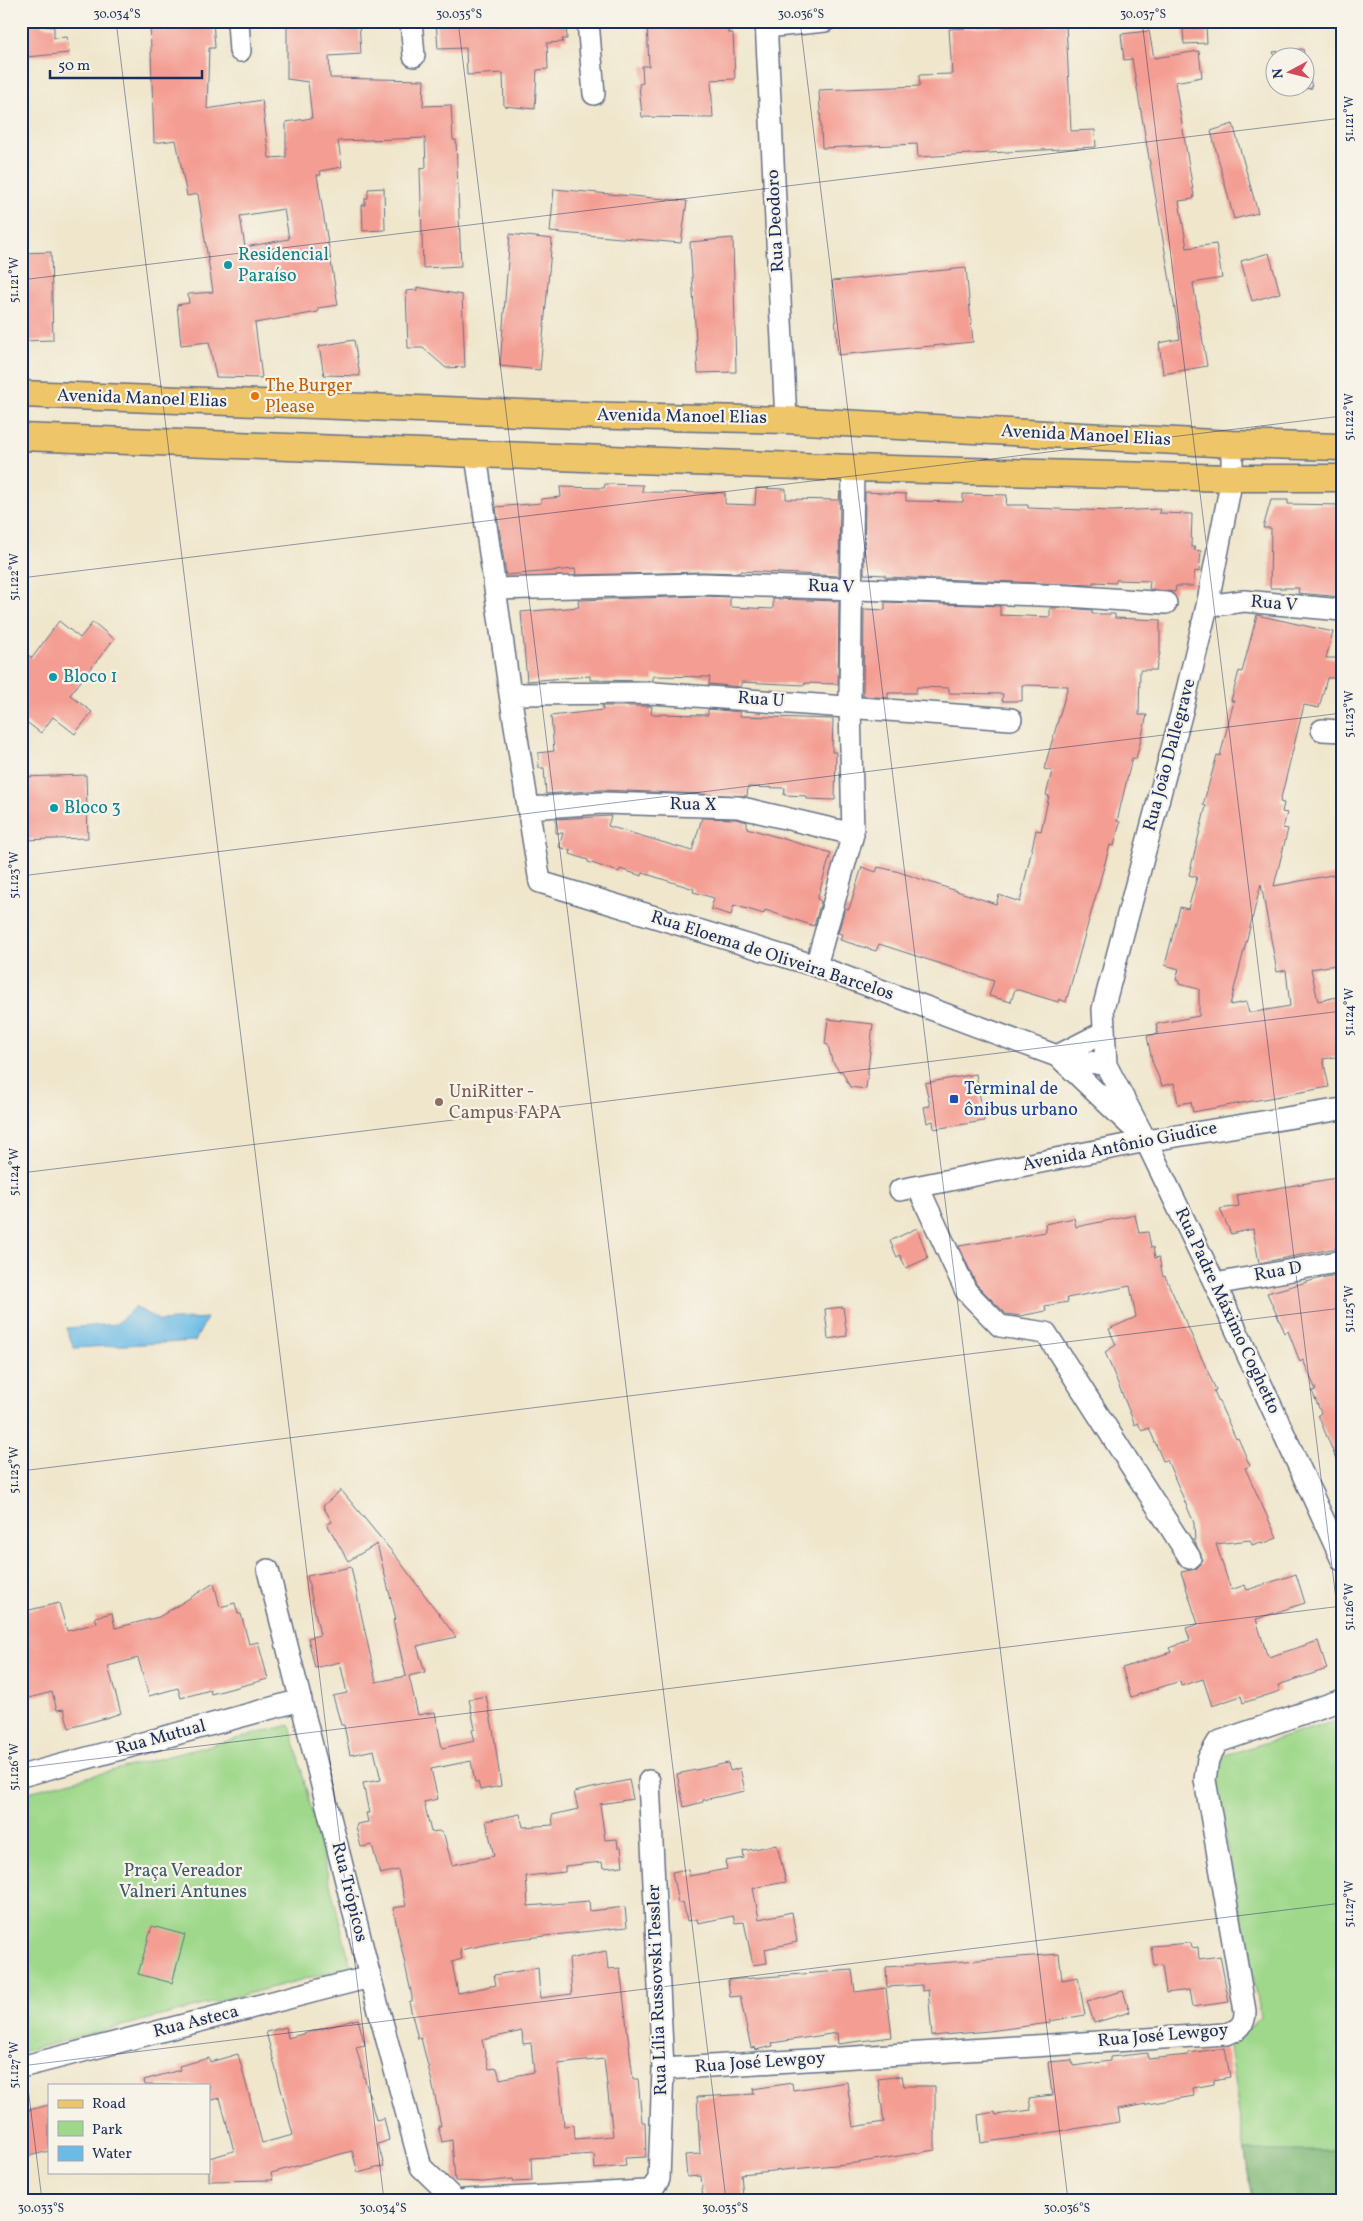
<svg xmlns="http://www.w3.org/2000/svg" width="1363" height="2221" font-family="Vollkorn,serif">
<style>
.green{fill:#9fd88b;stroke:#5d8474}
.forest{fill:#7fb877;stroke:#4d746a}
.water{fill:#6bbbe6;stroke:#4375a2}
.building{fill:#f49d93;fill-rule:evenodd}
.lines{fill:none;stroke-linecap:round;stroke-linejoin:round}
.minor-casing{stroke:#656f84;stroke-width:24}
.major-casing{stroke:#656f84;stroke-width:29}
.minor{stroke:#fff;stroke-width:21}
.major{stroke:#eec569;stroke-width:26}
.ticks{fill:none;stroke:#1b2f5e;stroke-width:1;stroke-opacity:0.45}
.culture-dot{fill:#0f9aa8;stroke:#f7f3e8;stroke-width:2}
.food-dot{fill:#e8710a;stroke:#f7f3e8;stroke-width:2}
.transit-dot{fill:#1a4fb4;stroke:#f7f3e8;stroke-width:2}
.education-dot{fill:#8d6e63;stroke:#f7f3e8;stroke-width:2}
.labels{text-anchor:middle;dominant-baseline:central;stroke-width:4.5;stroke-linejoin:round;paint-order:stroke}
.street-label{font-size:18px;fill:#1b2f5e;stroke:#f7f3e8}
.culture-label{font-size:18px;fill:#0d838f;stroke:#f7f3e8;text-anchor:start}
.food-label{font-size:18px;fill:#c56008;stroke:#f7f3e8;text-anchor:start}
.transit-label{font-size:18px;fill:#164399;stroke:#f7f3e8;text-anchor:start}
.education-label{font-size:18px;fill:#785e54;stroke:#f7f3e8;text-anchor:start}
.park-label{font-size:18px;fill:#3c5969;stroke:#f7f3e8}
.neatline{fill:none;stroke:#1b2f5e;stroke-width:2}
.ticks-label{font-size:12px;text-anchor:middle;fill:#1b2f5e}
</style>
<rect width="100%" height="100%" fill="#f7f3e8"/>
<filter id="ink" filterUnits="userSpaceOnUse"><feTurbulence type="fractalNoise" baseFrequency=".02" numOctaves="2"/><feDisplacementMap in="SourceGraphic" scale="10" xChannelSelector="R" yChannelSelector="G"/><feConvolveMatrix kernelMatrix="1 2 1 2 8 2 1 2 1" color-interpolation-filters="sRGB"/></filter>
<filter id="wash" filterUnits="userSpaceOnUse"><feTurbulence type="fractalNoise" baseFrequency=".0096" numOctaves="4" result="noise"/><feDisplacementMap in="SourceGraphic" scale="20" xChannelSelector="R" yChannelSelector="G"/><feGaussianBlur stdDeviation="1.12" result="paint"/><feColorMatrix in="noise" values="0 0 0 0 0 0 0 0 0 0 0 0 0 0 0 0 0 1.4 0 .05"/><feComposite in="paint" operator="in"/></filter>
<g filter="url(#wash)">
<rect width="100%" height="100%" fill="#efe6cc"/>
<!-- green -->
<path class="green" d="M1342,1719V2200H1252L1229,2047L1261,2016L1210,1760Z
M290,1725L351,1967L21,2052V1794Z"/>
<!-- forest -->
<path class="forest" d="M1245,2151H1342V2200H1252Z"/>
<!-- water -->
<path class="water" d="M135,1307L160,1321L207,1318L195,1341L74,1348L66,1328L116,1324Z"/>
<g id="blocks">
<!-- building -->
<path class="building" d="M23,21H42V26L54,27V38L67,37L69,53L27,57Z
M150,21H213L215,48H209L207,109L262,100L269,158L286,157V122L312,118L308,82L287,79V21H359L361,54L329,56L330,78L424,80L423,106L451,105L453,140H456L461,266L423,268L420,169L426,168L425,138L338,141L342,167L320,171L321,175H317L338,305L318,308V312L255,323L262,378L216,377L209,342L181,345L177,305L189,303L188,294L213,292L198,194L187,196L176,140L154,143ZM284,209L289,239L245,247L240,216Z
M436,21H531V23L566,22L567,39H562L563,42L547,43L548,69L537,70L535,109L504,106L503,73L467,75L466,48L438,49Z
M647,21H727L728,33H733L735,79L711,80L713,118L642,117L639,84L643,83L642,66H649Z
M1066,23L1071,131L1095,130L1096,147L918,157L917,144L822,148L819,90L920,86L919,75L952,74L949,29Z
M1206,27L1207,43L1184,44L1183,29Z
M1149,31L1154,58L1199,51L1202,77L1175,82L1194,196L1193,199L1179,201L1187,248L1216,244L1222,278L1193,283L1207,366L1163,374L1159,343L1180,339L1132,59L1124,60L1121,34Z
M1303,49L1305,58H1276L1273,52Z
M1306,58L1312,88L1287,91L1286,88H1306Z
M1233,124L1258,213L1234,219L1211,131Z
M384,188L385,230L363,231L362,205H365V198H368V189Z
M554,189L687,201L681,243L550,232Z
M510,234L552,239L540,370L500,366Z
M733,238L736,372L698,373L690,242Z
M51,252L53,340L21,341V253Z
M1269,253L1280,293L1252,301L1241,261Z
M966,268L973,342L838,355L832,281Z
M417,287L462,295L465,367L446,368L423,348H408L406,291L417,290Z
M354,340L360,376L324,375L319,346Z
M605,484L643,485L642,492L725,493V504L755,505L756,488L786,489V499L839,500L840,491L839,576L741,571L739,573L703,572L576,575L575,569L506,575L496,507L541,503V499L561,497L560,487L604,488Z
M865,492L906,494V501L963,502V494L1007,495L1006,505H1028V508L1112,511L1160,509L1159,513L1192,514L1191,547H1195L1194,550L1201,551L1199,572L1195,571L1193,586H1176L1175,592L1149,589L1150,581L1116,580V583L1093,582V585L885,577V575L864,574Z
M1271,500H1288V504L1342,505V597L1298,593L1299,588H1270L1271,528H1263Z
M703,596L730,597V607L773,609V599L839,601L838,684L805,683V685L741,682V687L709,684L710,677L653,676V681L590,680V676L527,681L521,612L579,607L578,600Z
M885,602L1000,606V615L1050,617V608H1068L1092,610V614H1115V618L1160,620V653L1156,670H1140L1139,715H1147L1136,759L1132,758L1117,821L1120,822L1114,846L1110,845L1066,1002L1059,999L1058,1002L1015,989L1011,1002L989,996L994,981L879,944L876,951L840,940L842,934L838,933L845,908L849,909L862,867L876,872L878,867L896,871L996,904L999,895L1020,902L1036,830L1041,831L1049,796L1046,795L1052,771L1044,769L1068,686L1022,685V701H1002L1003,694L949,693V688L917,687L916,693H888V698L863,696L864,609L885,610Z
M1257,615L1333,632L1326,658H1342V678H1327L1319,708L1304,705L1280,802L1284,803L1282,812L1287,813L1283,828L1288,829L1274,886L1337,874L1338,879H1342V964L1311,969L1318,1001L1342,996V1056L1323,1059L1329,1087L1193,1112L1191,1102L1178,1104L1174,1083L1162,1086L1152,1061L1147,1036L1158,1034L1156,1024L1199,1016V989L1179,984V981L1176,980L1179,969L1165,965L1180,907L1188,909L1197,877L1189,875L1206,806L1203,805L1217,755L1220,756L1234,701H1231L1239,671L1242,672ZM1261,884L1277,972L1286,970L1290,1006L1249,1013L1246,1002L1230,1005Z
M59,621L80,638L93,622L114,639L70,695L92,712L75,734L53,717L41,733L21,718V650L32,658Z
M602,706H652L651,714L708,715V709L740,712V716L833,719L832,752H836L835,800L807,799V796L784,795L785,788L748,787L747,796L602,790L546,794L544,768H539L538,753L554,751L551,716L603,710Z
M86,775L88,838L21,840V777Z
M611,816L608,826L692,851L702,818L736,819L747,822V828L831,853L817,899L821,901L814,926L765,910L764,914L734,905L731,915L711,909L714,898L693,892L694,889L643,873L642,876L620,869L619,872L588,862V860L570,854L571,851L559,847L563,833H556V819Z
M828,1019L873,1024L866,1089L850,1087L842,1071L840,1072L832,1061L828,1045L825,1044Z
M976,1074L984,1121L934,1129L933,1121L927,1123L924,1107L930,1106L925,1083Z
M1342,1177V1247L1259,1263L1253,1229L1231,1234L1220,1209L1239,1206L1237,1195Z
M1135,1215L1139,1233L1148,1232L1151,1248L1153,1247L1155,1258L1159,1257L1163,1277L1165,1276L1216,1390L1214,1391L1236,1439L1238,1438L1250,1466L1245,1468L1277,1538L1262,1544L1260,1542L1252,1545L1250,1540L1216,1544L1231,1590L1245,1585L1247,1590L1296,1574L1305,1603L1256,1619L1266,1652L1269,1657L1318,1641L1327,1669L1278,1685L1280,1691L1243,1703L1241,1696L1212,1706L1203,1679L1181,1686L1180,1681L1131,1697L1122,1668L1171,1652L1169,1648L1190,1640L1186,1628L1198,1624L1181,1572L1196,1569L1201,1564L1202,1558L1195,1542L1194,1523L1167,1460L1163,1461L1149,1428L1142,1431L1138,1423L1135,1425L1105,1352L1116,1345L1109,1329L1136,1317L1130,1286L1067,1298L1068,1302L1045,1306L1046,1311L1020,1316L1006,1314L976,1284L959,1246L1046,1232L1045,1224L1074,1218L1076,1227Z
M917,1228L928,1258L906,1268L900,1255L897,1257L890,1241Z
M1342,1274V1471H1341L1318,1415L1321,1413L1312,1391L1316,1390L1303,1360L1300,1362L1288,1331L1285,1333L1267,1293L1321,1278Z
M843,1307L847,1336L828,1339L825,1309Z
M341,1490L398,1559L456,1637L417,1646L425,1672L409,1676L418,1715L435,1712L442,1748L475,1741L472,1730L475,1729L469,1699L486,1696L493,1729L501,1786L480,1790L478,1782H475L471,1761L431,1769L438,1799L424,1802L431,1832L439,1831L444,1835L452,1865L494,1856L486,1821L520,1814L523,1827L553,1825L552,1815L578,1809L574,1792L629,1780L633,1799L600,1804L605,1840L617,1839L618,1847H621L623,1866L603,1868L602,1862L565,1866V1872L526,1876L528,1906L589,1901L590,1911L625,1907L627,1927L509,1940L460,1950L462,1959L452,1962L458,1993L496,1985L494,1975L538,1968L540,1998L572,1994L569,1959L606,1951L608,1969L620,1968L633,2079H638L642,2122H645L646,2157L625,2158L626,2166L595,2169L594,2154L531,2158L532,2181L514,2182L513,2179L483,2182L455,2181L452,2140L442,2142L438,2126H441L432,2082L421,2038L418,2039L409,2002L412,2001V1997L393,1908L406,1906L398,1870L380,1874L372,1845L361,1847L356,1827L357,1824L368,1822L366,1813H369L363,1783L381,1780L374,1750L350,1755L344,1725H341L333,1696L347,1693L340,1662L315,1668L308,1638L320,1635L307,1576L351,1567L376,1682L406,1676L393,1620L396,1619L377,1544L348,1561L327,1524L332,1522L323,1506ZM522,2031L523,2044L531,2043L534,2072L500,2079L497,2068L489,2069L482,2040ZM604,2059L613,2136L575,2139L574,2125L564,2126L558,2064Z
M214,1583L220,1607L235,1603L238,1614H241L249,1644L258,1642L268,1679L211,1694L210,1690L181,1698L178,1688L149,1696L138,1658L108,1666L121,1713L109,1717L69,1728L64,1709L57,1710L52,1692L21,1700V1612L59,1603L67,1631L97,1623L95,1617L112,1613L115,1628L159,1617Z
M728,1763L730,1771L740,1768L745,1791L703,1800V1802L684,1807L677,1774Z
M777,1845L786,1882L753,1888L759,1919L792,1912L797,1942L765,1949L767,1963L753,1965L744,1922L735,1923L733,1916L698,1923L697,1919L687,1921L683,1902L678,1903L672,1872L688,1869L689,1876L727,1869L725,1861L744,1858L743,1851Z
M152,1926L185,1935L172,1983L138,1974Z
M1191,1943L1192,1948L1198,1947L1199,1959L1220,1956L1229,2002L1192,2007L1189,1990L1166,1993L1162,1965L1154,1966L1151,1946Z
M1059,1954L1062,1980L1078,1977L1085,2015L1050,2021V2023L989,2031L932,2036L928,1990L922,1991V1985L887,1987L886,1967Z
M852,1970L855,1992L886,1988L892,2037L838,2044L837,2033L772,2043L773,2046L755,2050L754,2047L751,2048L740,1996L730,1997L728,1980Z
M1123,1991L1130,2012L1094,2023L1087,2001Z
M358,2019L365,2045L356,2047L376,2120L384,2118L389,2140L378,2144L384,2166L358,2173L352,2151L271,2173L273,2180L209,2181V2158L234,2151L220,2098L209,2101V2085H145L144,2080L180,2070L179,2066L209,2058L210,2062L238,2054L262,2143L293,2135L266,2032L286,2027L288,2038Z
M1225,2048L1230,2077L1214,2080V2084L1193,2088L1194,2096L1118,2109L1120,2122L981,2143L978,2115L995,2112L996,2115L1031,2110L1029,2098L1052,2095L1048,2062L1072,2060L1073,2066L1110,2061V2057L1148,2053V2059L1188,2055V2053Z
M902,2076L904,2086H935V2150L856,2163L741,2174L743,2197L703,2200L701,2176L687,2177L685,2155L700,2154L697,2097L754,2094L753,2089L792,2083L793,2090L847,2082L853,2127L884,2122L878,2079Z
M49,2105V2151L21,2158V2112Z"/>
</g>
</g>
<g filter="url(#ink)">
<use href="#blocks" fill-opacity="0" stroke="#656f84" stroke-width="1"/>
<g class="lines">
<!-- minor casing -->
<g class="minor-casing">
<path id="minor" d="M238,21L240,51
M411,21L414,56
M588,21L594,94
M766,21L786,420
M766,27L825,21
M1232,444V478L1207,606L1182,711L1103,1009L1106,1065L1146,1141L1215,1284L1342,1560
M476,455L510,694L540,882L816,966L1057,1056L1106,1065
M495,589L703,584L1069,596L1166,603
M1207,606L1244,601L1342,610
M510,694L654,693L1011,719
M850,699L853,468
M1322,730L1342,731
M529,808L602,803L738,807L853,834
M816,966L853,834L850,706
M1057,1056L1104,1032
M1058,1056L1130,1125
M918,1187L966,1291L1000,1326L1046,1333L1190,1558
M900,1190L1146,1141L1342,1109
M1215,1284L1342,1261
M268,1570L370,1977L421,2167L455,2200
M21,1776L301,1700
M21,2067L370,1977
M663,2069L1226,2034C1239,2030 1245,2025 1245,2011L1205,1780L1208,1759L1218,1742L1342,1700
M465,2200L646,2191L652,2189L659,2179L663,2069L649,1781"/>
</g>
<!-- major casing -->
<g class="major-casing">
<path id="major" d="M21,394L576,415L786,420L1232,444L1342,447
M21,437L853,468L1232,478H1342"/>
</g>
<!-- minor -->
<use href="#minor" class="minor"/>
<!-- major -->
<use href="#major" class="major"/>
</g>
</g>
<!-- ticks -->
<path class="ticks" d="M116,21L384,2200M458,21L726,2200M800,21L1068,2200M1142,21L1342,1648M21,280L1342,118M21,578L1342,416M21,876L1342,713M21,1173L1342,1011M21,1471L1342,1308M21,1768L1342,1606M21,2032L42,2200M21,2066L1342,1903"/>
<!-- markers -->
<g class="culture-dot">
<circle cx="228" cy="265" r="5"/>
<circle cx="53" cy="677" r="5"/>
<circle cx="54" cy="808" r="5"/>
</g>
<circle class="food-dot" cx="255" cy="396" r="5"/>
<rect class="transit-dot" x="949" y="1094" width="10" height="10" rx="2.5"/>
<circle class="education-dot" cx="439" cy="1102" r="5"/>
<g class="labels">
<!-- street labels -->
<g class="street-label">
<text transform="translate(776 221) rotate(-93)">Rua Deodoro</text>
<text transform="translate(142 399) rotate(2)">Avenida Manoel Elias</text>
<text transform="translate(682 417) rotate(1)">Avenida Manoel Elias</text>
<text transform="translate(1086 436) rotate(3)">Avenida Manoel Elias</text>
<text transform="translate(831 587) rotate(2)">Rua V</text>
<text transform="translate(1274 604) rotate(5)">Rua V</text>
<text transform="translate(761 700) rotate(4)">Rua U</text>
<text transform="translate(1170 755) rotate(-75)">Rua João Dallegrave</text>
<text transform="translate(693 805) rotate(1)">Rua X</text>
<text transform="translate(772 956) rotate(18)">Rua Eloema de Oliveira Barcelos</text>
<text transform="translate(1120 1147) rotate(-11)">Avenida Antônio Giudice</text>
<text transform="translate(1278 1272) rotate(-10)">Rua D</text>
<text transform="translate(1227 1311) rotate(65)">Rua Padre Máximo Coghetto</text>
<text transform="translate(161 1738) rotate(-15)">Rua Mutual</text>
<text transform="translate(349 1892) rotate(76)">Rua Trópicos</text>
<text transform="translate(658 1990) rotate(-92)">Rua Lília Russovski Tessler</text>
<text transform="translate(196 2022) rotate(-14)">Rua Asteca</text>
<text transform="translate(1163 2036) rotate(-5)">Rua José Lewgoy</text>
<text transform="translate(760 2063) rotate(-4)">Rua José Lewgoy</text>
</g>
<!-- culture labels -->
<g class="culture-label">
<text x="238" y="255">Residencial<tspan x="238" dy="21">Paraíso</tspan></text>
<text x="63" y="677">Bloco 1</text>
<text x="64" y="808">Bloco 3</text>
</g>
<!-- food labels -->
<g class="food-label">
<text x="265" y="386">The Burger<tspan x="265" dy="21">Please</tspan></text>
</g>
<!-- transit labels -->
<g class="transit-label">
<text x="964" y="1089">Terminal de<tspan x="964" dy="21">ônibus urbano</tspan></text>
</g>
<!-- education labels -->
<g class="education-label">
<text x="449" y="1092">UniRitter -<tspan x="449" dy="21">Campus FAPA</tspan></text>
</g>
<!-- park labels -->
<g class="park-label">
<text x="183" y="1871">Praça Vereador<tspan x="183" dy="21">Valneri Antunes</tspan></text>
</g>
</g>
<!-- margin -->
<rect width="1363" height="2221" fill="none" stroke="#f7f3e8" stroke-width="55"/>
<!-- legend -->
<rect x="48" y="2084" width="162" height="90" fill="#f7f3e8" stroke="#9fa5b1"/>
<rect x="58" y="2100" width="25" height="8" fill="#eec569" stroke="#9fa5b1"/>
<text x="92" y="2108" font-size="15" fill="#1b2f5e">Road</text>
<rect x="58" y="2121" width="25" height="15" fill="#9fd88b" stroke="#9fa5b1"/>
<text x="92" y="2134" font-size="15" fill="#1b2f5e">Park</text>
<rect x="58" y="2146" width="25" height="15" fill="#6bbbe6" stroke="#9fa5b1"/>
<text x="92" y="2158" font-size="15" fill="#1b2f5e">Water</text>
<!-- north arrow -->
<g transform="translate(1290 72) rotate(263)"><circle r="24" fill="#f7f3e8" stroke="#9fa5b1"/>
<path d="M0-4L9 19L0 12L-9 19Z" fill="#d1495b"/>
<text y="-8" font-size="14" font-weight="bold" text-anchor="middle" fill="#1b2f5e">N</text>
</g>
<!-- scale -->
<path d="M50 70v8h152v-8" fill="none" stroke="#1b2f5e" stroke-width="2.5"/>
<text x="58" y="70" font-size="15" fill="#1b2f5e" stroke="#f7f3e8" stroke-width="4" paint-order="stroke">50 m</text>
<rect x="28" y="28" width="1308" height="2166" class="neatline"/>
<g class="ticks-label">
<text x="117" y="18">30.034°S</text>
<text x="459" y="18">30.035°S</text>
<text x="801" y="18">30.036°S</text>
<text x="1143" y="18">30.037°S</text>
<text transform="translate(1349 119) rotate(-90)" y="4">51.121°W</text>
<text transform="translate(14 280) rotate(-90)" y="4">51.121°W</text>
<text transform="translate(1349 417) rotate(-90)" y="4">51.122°W</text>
<text transform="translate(14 577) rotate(-90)" y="4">51.122°W</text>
<text transform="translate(1349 714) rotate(-90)" y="4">51.123°W</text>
<text transform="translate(14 875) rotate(-90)" y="4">51.123°W</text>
<text transform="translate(1349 1012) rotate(-90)" y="4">51.124°W</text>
<text transform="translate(14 1172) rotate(-90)" y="4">51.124°W</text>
<text transform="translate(1349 1309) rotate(-90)" y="4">51.125°W</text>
<text transform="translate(14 1470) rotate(-90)" y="4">51.125°W</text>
<text transform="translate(1349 1607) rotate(-90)" y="4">51.126°W</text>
<text transform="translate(14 1767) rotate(-90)" y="4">51.126°W</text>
<text transform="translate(1349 1904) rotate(-90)" y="4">51.127°W</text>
<text transform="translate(14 2065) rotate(-90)" y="4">51.127°W</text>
<text x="41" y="2212">30.033°S</text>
<text x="383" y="2212">30.034°S</text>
<text x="725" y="2212">30.035°S</text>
<text x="1067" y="2212">30.036°S</text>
</g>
</svg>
